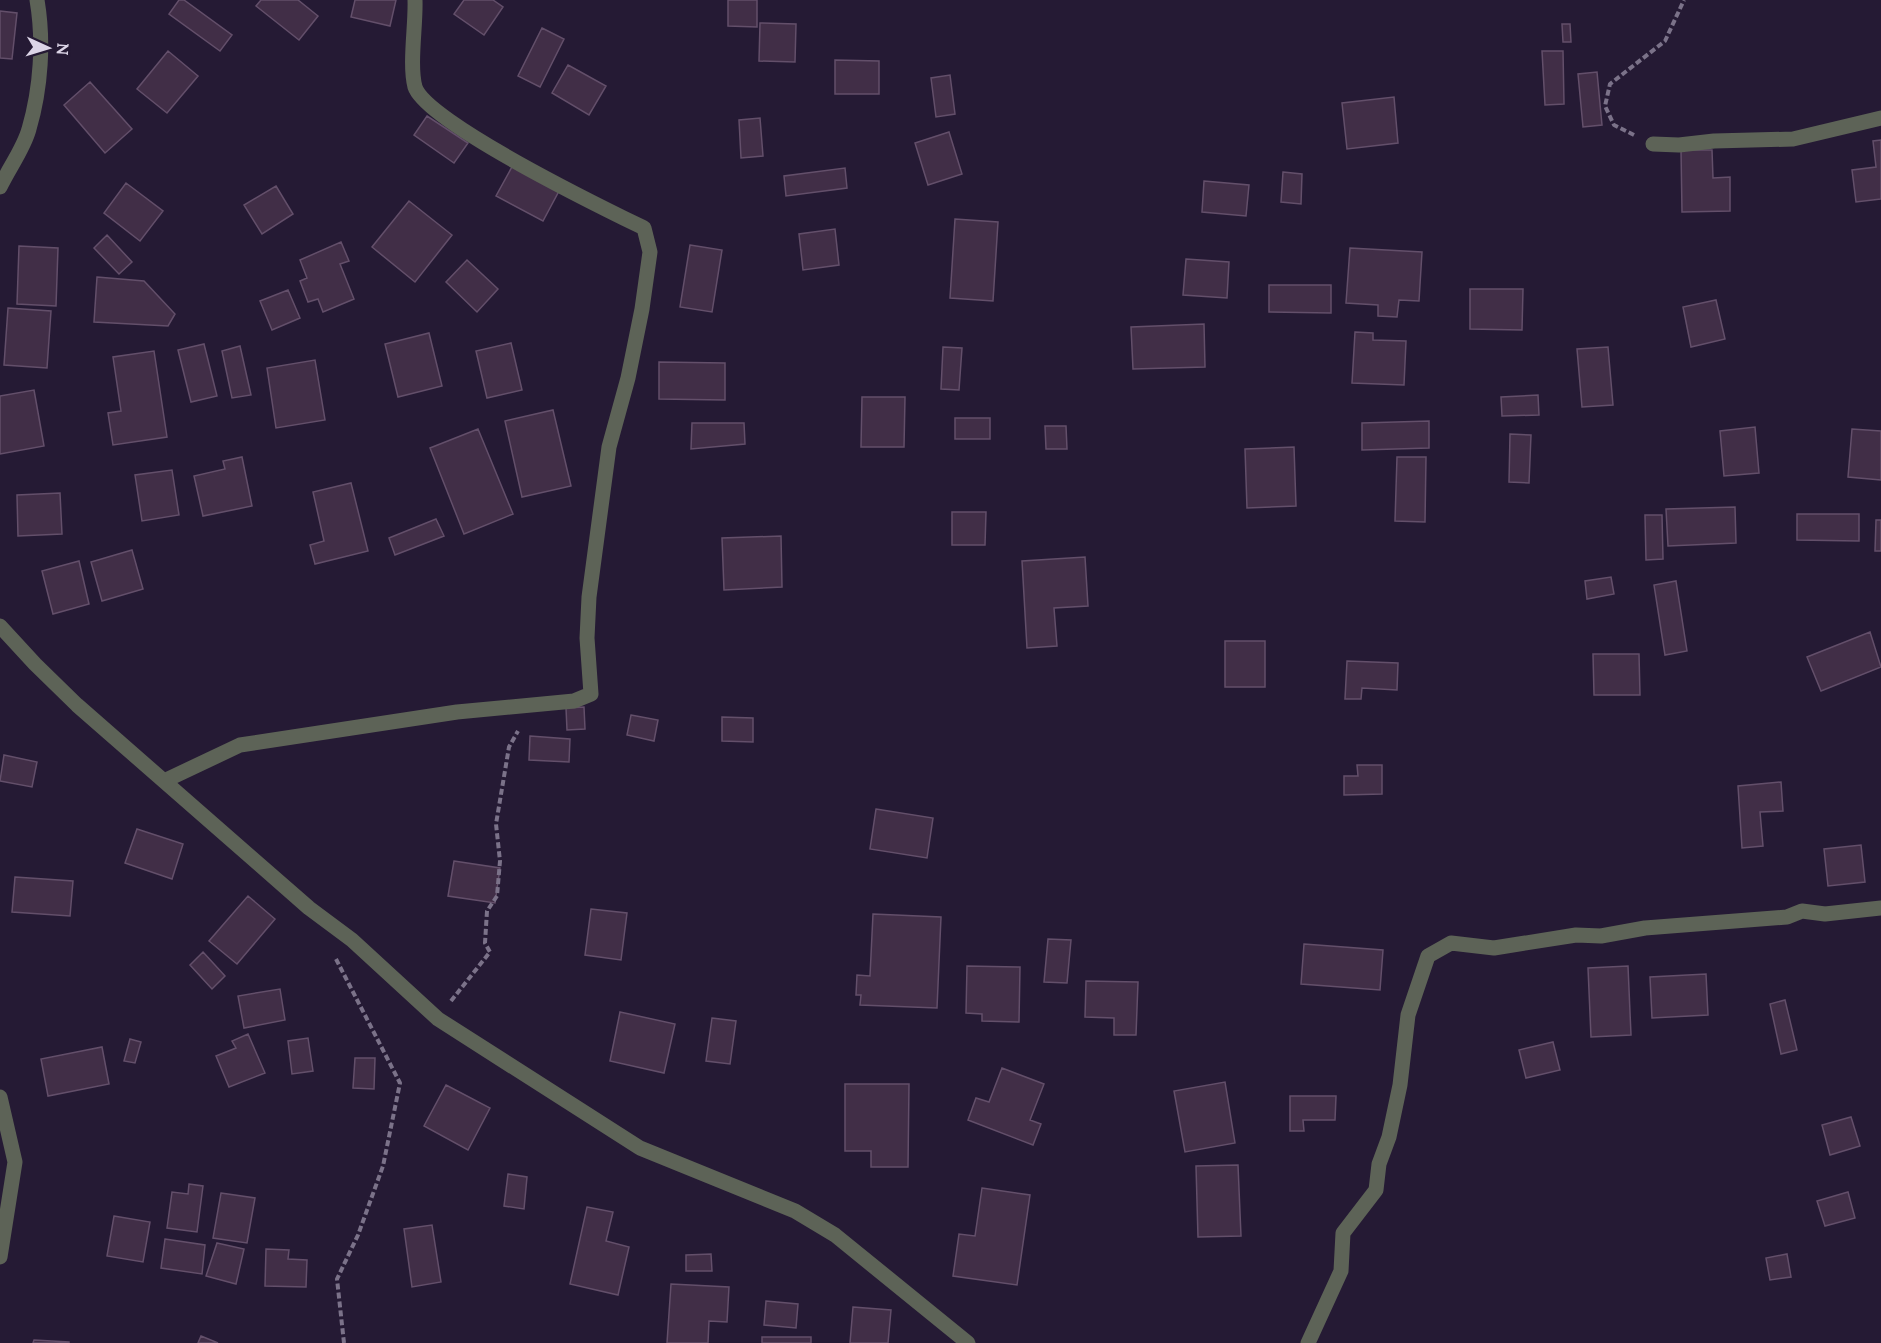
<svg xmlns="http://www.w3.org/2000/svg" width="1881" height="1343" font-family="Lora,serif">
<style>
.building{fill:#412e47;stroke:#634f6a;stroke-width:1.5}
.lines{fill:none;stroke-linecap:round;stroke-linejoin:round}
.path{stroke:#7b7289;stroke-width:4;stroke-dasharray:6 3;stroke-linecap:butt}
.minor{stroke:#5d6357;stroke-width:15}
</style>
<rect width="100%" height="100%" fill="#251a34"/>
<!-- building -->
<path class="building" d="M179,0H184L232,35L220,51L169,14Z
M261,0H298L318,16L299,40L256,6Z
M355,0H396L390,26L351,17Z
M464,0H493L503,7L484,35L454,14Z
M728,0H757V27L728,26Z
M0,11L17,13L12,59L0,58Z
M760,23L796,24L795,62L759,61Z
M1562,24H1570L1571,42H1563Z
M542,28L564,39L540,87L518,76Z
M168,51L198,76L167,113L137,89Z
M1542,51H1563L1564,104L1545,105Z
M835,60L879,61V94H835Z
M568,65L606,86L589,115L552,93Z
M1597,72L1602,125L1583,127L1578,74Z
M950,75L955,114L936,117L931,78Z
M90,82L132,129L105,153L64,105Z
M1394,97L1398,143L1347,149L1342,103Z
M427,116L468,143L454,163L414,135Z
M760,118L763,156L741,158L739,120Z
M949,132L962,174L928,185L915,143Z
M1881,140V199L1856,202L1852,170L1876,167L1873,141Z
M1681,150H1712L1713,178L1730,177V211L1682,212Z
M513,165L559,191L543,221L496,196Z
M845,168L847,188L786,196L784,176Z
M1283,172L1302,174L1301,204L1281,202Z
M1204,181L1249,185L1246,216L1202,212Z
M126,183L163,211L140,241L104,213Z
M276,186L293,214L262,234L244,205Z
M409,201L452,235L415,282L372,247Z
M955,219L998,222L993,301L950,298Z
M835,229L839,265L803,270L799,234Z
M107,235L132,262L119,274L94,248Z
M341,242L349,261L340,264L354,299L323,312L318,299L308,302L300,281L307,278L300,260Z
M690,245L722,250L712,312L680,307Z
M19,246L58,248L56,306L17,304Z
M1350,248L1422,252L1419,301L1399,300L1397,317L1378,316V305L1346,303Z
M1186,259L1229,262L1227,298L1183,295Z
M467,260L498,289L477,312L446,282Z
M97,277L144,281L175,314L168,326L94,322Z
M1269,285H1331V313L1269,312Z
M1470,289H1523L1522,330L1470,329Z
M288,290L300,318L272,330L260,301Z
M1716,300L1725,339L1691,347L1683,307Z
M8,308L51,311L47,368L4,365Z
M1204,324L1205,367L1133,369L1131,327Z
M1355,332L1373,333V340L1406,341L1404,385L1352,383Z
M429,333L442,386L398,397L385,344Z
M511,343L522,390L487,398L476,351Z
M204,344L217,396L191,402L178,350Z
M240,346L251,395L232,398L222,351Z
M943,347L962,348L959,390L941,389Z
M1608,347L1613,405L1582,407L1577,349Z
M154,351L167,437L113,445L108,413L121,411L113,357Z
M315,360L325,420L276,428L267,368Z
M659,362L725,363V400L659,399Z
M34,390L44,446L0,454V396Z
M1538,395L1539,415L1502,416L1501,397Z
M862,397H905L904,447H861Z
M553,410L571,486L522,497L505,421Z
M955,418H990V439H955Z
M1429,421V448L1362,450V423Z
M692,423H744L745,444L691,449Z
M1045,426H1066L1067,449H1046Z
M1755,427L1759,473L1724,476L1720,431Z
M478,429L513,514L464,534L430,448Z
M1852,429L1881,431V480L1848,477Z
M1510,434L1531,435L1529,483L1509,482Z
M1294,447L1296,506L1247,508L1245,449Z
M242,457L252,506L203,516L194,476L225,469L223,461Z
M1397,457H1426L1425,522L1395,521Z
M172,470L179,515L142,521L135,475Z
M351,483L368,551L315,564L310,545L324,541L313,492Z
M60,493L62,534L18,536L17,495Z
M1735,507L1736,543L1668,546L1666,509Z
M952,512H986L985,545H952Z
M1797,514H1859V541L1797,540Z
M1645,515H1662L1663,559L1646,560Z
M436,519L444,536L395,555L389,538Z
M1876,520H1881V551H1875Z
M781,536L782,587L724,590L722,538Z
M132,550L143,589L102,601L91,562Z
M1085,557L1088,606L1054,608L1057,646L1027,648L1022,561Z
M79,561L89,604L53,614L42,571Z
M1611,577L1614,594L1587,599L1585,581Z
M1676,581L1687,651L1665,655L1654,585Z
M1870,632L1881,667L1821,691L1807,657Z
M1225,641H1265V687H1225Z
M1593,654H1639L1640,695H1594Z
M1347,661L1398,663L1397,690L1362,688L1361,699H1345Z
M584,707L585,729L567,730L566,708Z
M631,715L658,720L654,741L627,735Z
M722,717L753,718V742L722,741Z
M530,736L570,739L569,762L529,760Z
M4,755L37,762L32,787L0,781Z
M1357,765H1382V794L1344,795V776H1358Z
M1781,782L1783,811L1760,812L1763,846L1742,848L1738,786Z
M876,809L933,818L927,858L870,849Z
M137,829L183,844L172,879L125,863Z
M1861,845L1865,882L1828,886L1824,849Z
M454,861L500,868L495,903L448,896Z
M15,877L73,881L70,916L12,912Z
M248,896L275,919L237,964L209,941Z
M591,909L627,913L621,960L585,955Z
M873,914L941,917L937,1008L860,1005L861,995H856L857,975L870,976Z
M1048,939L1071,940L1067,983L1044,982Z
M1304,944L1383,950L1380,990L1301,984Z
M203,952L225,976L212,989L190,965Z
M967,966L1020,967L1019,1022L982,1021V1014L966,1013Z
M1628,966L1631,1035L1591,1037L1588,968Z
M1706,974L1708,1015L1652,1018L1650,977Z
M1086,981L1138,982L1136,1035H1114V1018L1085,1017Z
M280,989L285,1020L244,1028L238,996Z
M1785,1000L1797,1050L1781,1054L1770,1004Z
M620,1012L675,1024L664,1073L610,1061Z
M712,1018L736,1021L730,1064L706,1061Z
M248,1034L265,1073L229,1087L216,1056L236,1048L232,1041Z
M308,1038L313,1071L292,1074L288,1041Z
M130,1039L141,1042L135,1063L124,1061Z
M1553,1042L1560,1070L1526,1078L1519,1050Z
M102,1047L109,1084L48,1096L41,1059Z
M355,1058H375L374,1089L353,1088Z
M1002,1068L1044,1084L1030,1120L1041,1124L1033,1145L968,1120L976,1098L989,1102Z
M1225,1082L1235,1143L1185,1152L1174,1091Z
M845,1084H909L908,1167H871V1151H845Z
M446,1085L490,1108L468,1150L424,1126Z
M1290,1096H1336L1335,1120H1303L1304,1131H1290Z
M1851,1117L1860,1146L1830,1155L1822,1125Z
M1238,1165L1241,1236L1198,1237L1196,1166Z
M508,1174L527,1177L524,1209L504,1206Z
M189,1184L203,1186L197,1232L167,1228L172,1192L188,1194Z
M982,1188L1030,1195L1017,1285L953,1276L959,1234L975,1236Z
M1848,1192L1855,1218L1825,1226L1817,1201Z
M221,1193L255,1198L247,1243L213,1238Z
M587,1207L613,1212L606,1241L629,1247L618,1295L570,1284Z
M114,1216L150,1222L143,1262L107,1256Z
M432,1225L441,1282L412,1287L404,1229Z
M165,1239L205,1245L202,1274L161,1268Z
M217,1243L244,1249L236,1284L206,1276Z
M266,1249L289,1250L288,1259L307,1260L306,1287L265,1286Z
M711,1254L712,1271H686V1255Z
M1787,1254L1791,1277L1770,1280L1766,1258Z
M671,1284L729,1287L727,1322L709,1321L708,1343H667Z
M766,1301L798,1304L796,1328L764,1325Z
M853,1307L891,1310L888,1343H850Z
M201,1336L218,1343H198Z
M762,1337H811V1343H762Z
M34,1340L69,1342V1343H33Z"/>
<g class="lines">
<!-- path -->
<path class="path" d="M1634,135L1614,125L1605,106L1610,84L1665,41L1684,0
M336,959L400,1083L383,1166L358,1235L337,1279L344,1343
M451,1001L490,952L485,943L487,911L497,896L500,861L496,824L509,747L518,731"/>
<!-- minor -->
<path class="minor" d="M1653,144L1679,145L1714,141L1793,139L1881,118
M0,187C9,168 24,148 29,129C41,88 44,41 37,0
M0,626L35,664L77,705L309,908L352,940L438,1019L640,1148L795,1211L835,1235L968,1343
M164,781L240,745L457,712L574,701L591,694L587,638L589,597L609,447L628,378L642,309L650,252L644,228C605,209 426,122 415,87C409,64 416,25 415,0
M0,1097L15,1162L0,1257
M1308,1343L1341,1271L1343,1233L1376,1190L1379,1164L1389,1137L1400,1085L1408,1015L1428,956L1451,943L1494,948L1576,935L1601,936L1645,928L1787,917L1802,911L1825,914L1881,908"/>
</g>
<!-- north arrow -->
<g transform="translate(48 48) rotate(94)" stroke="#251a34" stroke-width="4.5" paint-order="stroke">
<path d="M0-4.5L10 22L0 15L-10 22Z" fill="#dcd5e7"/>
<text y="-9" font-size="16" font-weight="bold" text-anchor="middle" fill="#dcd5e7">N</text>
</g>
</svg>
